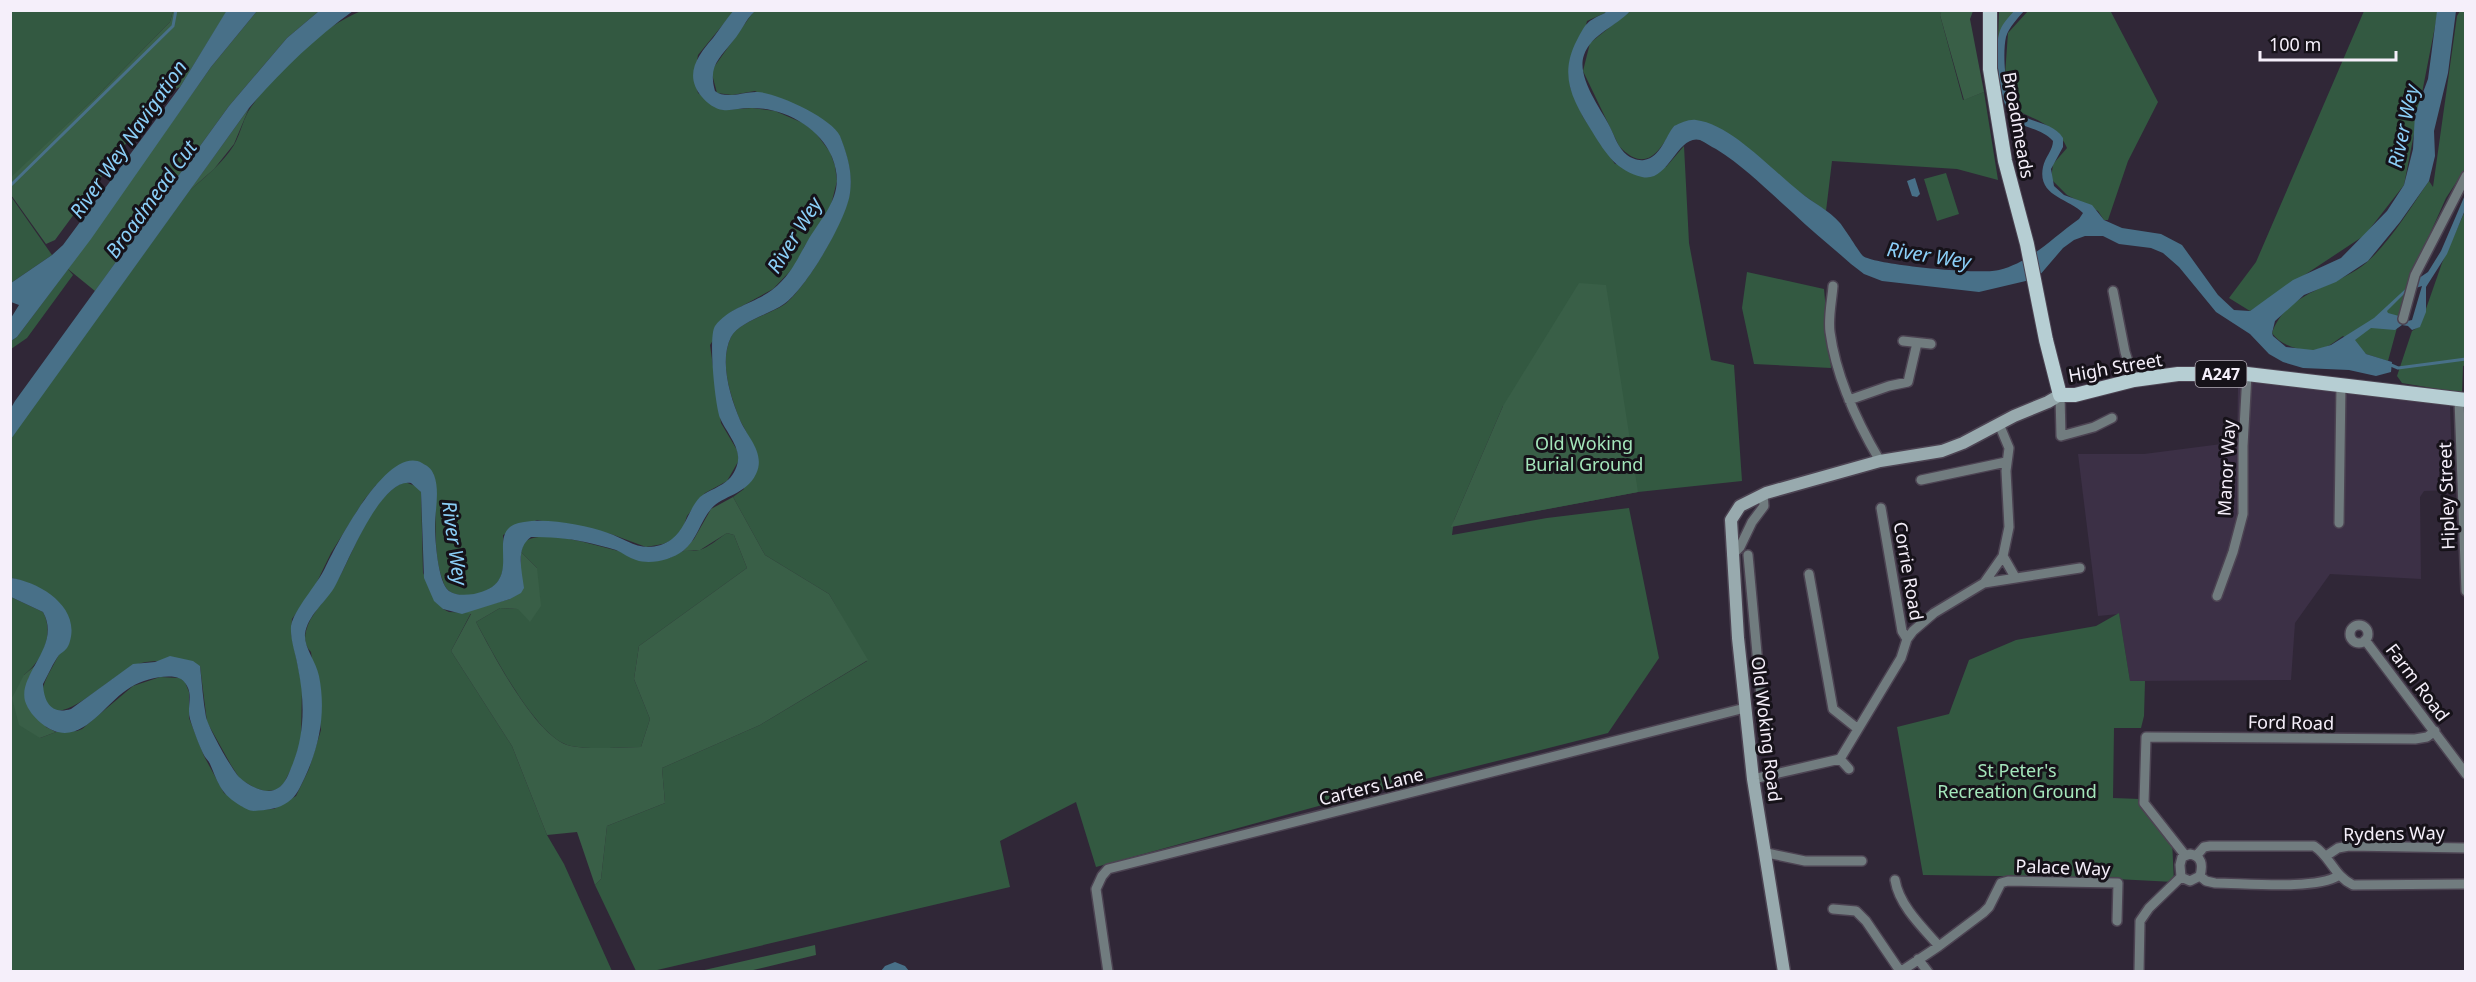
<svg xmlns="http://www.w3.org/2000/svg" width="2476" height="982" font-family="'Noto Sans',sans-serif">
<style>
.built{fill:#3c3046}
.green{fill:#335941}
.forest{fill:#395f47}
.water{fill:#487088;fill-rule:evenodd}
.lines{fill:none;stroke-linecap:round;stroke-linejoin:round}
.stream{stroke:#487088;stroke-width:3}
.street-casing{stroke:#4c4352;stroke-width:12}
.secondary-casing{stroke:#4c4352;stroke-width:15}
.primary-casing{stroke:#4c4352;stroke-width:16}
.street{stroke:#717c7f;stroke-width:9}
.secondary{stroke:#98aaae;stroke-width:12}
.primary{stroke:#b6ced3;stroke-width:14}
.labels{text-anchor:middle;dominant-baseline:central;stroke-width:6;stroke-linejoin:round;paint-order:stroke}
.shield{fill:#161219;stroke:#b2adb6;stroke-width:1.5}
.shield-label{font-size:16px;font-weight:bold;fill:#f5effa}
.street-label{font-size:18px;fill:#f5effa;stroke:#161219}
.park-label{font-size:18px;fill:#a4e6bb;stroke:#161219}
.water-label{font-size:20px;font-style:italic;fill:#8bcff8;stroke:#161219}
</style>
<rect width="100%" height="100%" fill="#302737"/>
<!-- built -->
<path class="built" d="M2246,378L2450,406L2453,490L2424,491L2420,497L2421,579L2330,574L2295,623L2291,680L2130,681L2119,614L2098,616L2078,454H2144L2237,442L2238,385Z"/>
<!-- green -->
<path class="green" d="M2096,10L2111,12L2158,102L2128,161L2108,220H2104L2098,211L2067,195L2051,179L2053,164L2067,148C2058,126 2036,120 2016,110L2005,75L2008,33L2028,11Z
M11,11H173L170,22L96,97L11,178Z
M361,11H734L698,55L694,78L698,93L723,110L752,108L775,111L803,123L815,132L830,152L835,166L837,181L830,209L804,247L797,264L773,289L731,312L710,345L721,423L737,450L739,460L727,481L705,493L687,516L683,528L672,540L663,544L646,547L611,534L537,520L503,535C504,549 506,568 499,580C490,596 451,603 444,584C430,549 439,509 433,473L376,485L364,500L331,553L314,588L292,619L291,633L302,686L301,740L293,765L284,783L277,790L265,791L255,788L240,779L231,765L207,722L200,666C181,663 165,659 146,662C119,665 73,720 52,709C13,686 108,631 47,595C35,588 25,580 11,578L10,439L189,191C205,177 223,163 234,145C241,133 243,118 251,107C278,69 318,29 361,11Z
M754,11H1606L1605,13L1587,21L1570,87L1583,117L1615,164L1666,167L1684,146L1689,243L1711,360L1734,365L1742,481L1638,492L1516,515L1503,406L1454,520L1452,535L1547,518L1629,508L1659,658L1608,733L1326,804L1096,867L1076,802L1000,841L1010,887L653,971H636L595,885L601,879L607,826L665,803L662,768L760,725L867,661L829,594L765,555L733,497L744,489C745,475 751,446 747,434C745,428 741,423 739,418C730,393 719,362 731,337C738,322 771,314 785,304C806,288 848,217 850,190C852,170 847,155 840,137L755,91L732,95L717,93L712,74L714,67Z
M1630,11H1942L1940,15L1963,100L1984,92L1998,180L1957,169L1832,161L1826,211L1798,191L1674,126C1660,151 1646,175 1619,146L1583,71L1590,43Z
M2364,11H2438L2404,185L2365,235L2250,311L2229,298L2256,262Z
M2460,11H2465V169L2446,198L2411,276L2388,361L2366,354L2343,336C2337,340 2330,346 2323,348C2305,354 2282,347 2272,333C2286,291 2336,288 2366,263C2391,241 2410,208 2429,181L2433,187L2457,16Z
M1946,173L1959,214L1937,221L1924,179Z
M10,195L52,255L11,283H10Z
M2465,211L2466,365L2463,366L2462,393L2402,383L2397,376L2412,331L2420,326L2442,263Z
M68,269L73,275L27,338L11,349V341L17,337Z
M1747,272L1824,289L1831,368L1754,364L1742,308Z
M405,482L418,487L421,492L423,573L443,609L449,612L471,613L451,651L512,746L547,835L564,864L612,971L11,972V597L43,612C55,634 42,661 24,675L40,738L56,732L77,731L82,729L133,686L160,677L180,678L185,682L189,692V718L204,756L224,793L250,810L274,809L296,796L309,769L321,730L311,652C305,646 304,639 306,631C310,614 324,603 333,588C353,558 369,496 405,482Z
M727,533L734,535L747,568L639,646L634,679L650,719L641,747C618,747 593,750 571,746C537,740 492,651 476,622L500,608L518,609L537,568L521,552L524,542C553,522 631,563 669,558C673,557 677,553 681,552C687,549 693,552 699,550C708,548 719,538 727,533Z
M2119,613L2130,681H2145L2144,716L2141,728H2114L2113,798L2140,799L2145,812L2172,840L2174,882L2077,877L1923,875L1897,727L1949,714L1969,660L2016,640L2096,626Z"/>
<!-- forest -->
<path class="forest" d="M1942,10L1973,11L1970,19L1984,92L1964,100L1940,15Z
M173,11H227L180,87L161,96L55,240L46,244L11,195L10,178L96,97L170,22Z
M257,11H319L287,38L229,106L95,291L68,269L211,67Z
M1999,11H2015L1998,40Z
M249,108L234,144L214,169L189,191Z
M1579,283L1606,285L1638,492L1451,527L1503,406Z
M733,497L765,555L829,594L868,660L760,725L662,768L665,803L607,826L601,879L595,885L577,832L547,835L512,746L451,651L471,614L462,612L510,599L521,567V552L537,568L541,606L530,622L518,609L500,608L476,622C492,652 537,740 571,746C593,750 618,747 641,747L650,719L634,679L639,646L747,568L734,535L727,533L700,550L683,551L694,539L711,509Z
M37,664L28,679L46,727L56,732L40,738L19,725L12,698L24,675Z
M815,945L816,955L749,971H700Z"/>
<!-- water -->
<path class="water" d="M227,10L257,11L211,67L91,239L17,337L11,341V318L19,305L11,302V283L52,255L63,245L180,87Z
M734,10L755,11C745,20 742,31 733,41C719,59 708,66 715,91C726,100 745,91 758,92C777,93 832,118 840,136C847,154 853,172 850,193C847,219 806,289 784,304C770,314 739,322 731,337C719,361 730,396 740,420C747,437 766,453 756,474C746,495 723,495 711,509C700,522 697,540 683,551C671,560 650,565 636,560C629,558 623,553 616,550C606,547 595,544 585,542C568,538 548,537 531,537C515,548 522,571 524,588L521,593L510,599L462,614L443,609L434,601L424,578L421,492L411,483C380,477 347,566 334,588C324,604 308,615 305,634C304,648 316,661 319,676C326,711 320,745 305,777C300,787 297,796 288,802C279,809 266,810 254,811C249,811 245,808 241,806C221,794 219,785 210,764C210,763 206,758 205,757C200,748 193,729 190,719C187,709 192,697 188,688C185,681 181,678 175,677C161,675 143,680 131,687C102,704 79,754 41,723C34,717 28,710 25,701C18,673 62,646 43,612L11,597V578C39,582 80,606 70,641C68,649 64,651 59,655C53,663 48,675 43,684C44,702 51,715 71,709L133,664L155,662L170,656L193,661L200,666C202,683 203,701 206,717C209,729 231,768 239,777C246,784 259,791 269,791C282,790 287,779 291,768C305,736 305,702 298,668C296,654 290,640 291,626C294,609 317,585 325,568C337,543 388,444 422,463C429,467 431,468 434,475C440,491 435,510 435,526C435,540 438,583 449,591C456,596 466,595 474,594C531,583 478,528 524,522C548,518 585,525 608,533C621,537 634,547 648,547C656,547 666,544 672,539C686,528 688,510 700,497C709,490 721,487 729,479C734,474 739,464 738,456C737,443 725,430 720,418C715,405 708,336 715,326C729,307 755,303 772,290C791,275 796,261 807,242C824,213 847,194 832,157C819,126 782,107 749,108C741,108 731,111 723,110C715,109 707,103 702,97C683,75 698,55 713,38C720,29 726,19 734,10Z
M319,11H353C314,39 281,71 249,108L11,439V408L15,401L229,106L287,38Z
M1606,11H1630C1616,27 1592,33 1584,55C1576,77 1601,109 1610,127C1615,137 1618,148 1627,155C1631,158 1638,161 1644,160C1661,157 1665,137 1674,126C1681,123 1689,119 1696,120C1731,124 1773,171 1800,192C1813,203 1829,210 1840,223C1845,229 1859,252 1863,256C1875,265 1982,275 1999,270C2031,262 2052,238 2079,219L2083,213C2068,198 2037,196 2043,167C2045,157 2053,150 2053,141C2043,129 2025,129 2013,119C2000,107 1994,51 1999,34C2001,25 2008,18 2014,11H2024C2018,18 2009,27 2006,37C2002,54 2005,101 2019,113C2032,124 2053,122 2063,138V147L2051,169L2054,186L2064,195L2092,205L2104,220L2122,228L2161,234L2182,245L2218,295L2234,310L2250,311L2293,280L2341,258L2387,211L2404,185L2413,149L2415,114L2428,79L2437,11H2456L2448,73L2434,131L2435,156L2429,181L2400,222L2368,261L2336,282L2304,295L2275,321L2272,333L2273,336L2286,347L2313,350L2331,345L2374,318L2413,282L2428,272L2441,251L2465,195V210L2447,254L2426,287V312L2420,327L2412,330L2408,326L2402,325L2395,330L2371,328L2355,340L2366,354L2392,362L2391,372L2376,376L2349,370L2303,368L2283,362L2269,354L2250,334L2216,312L2179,267L2163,253L2151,248L2119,244L2103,236H2085L2074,240L2063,248L2039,276L2030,280L1979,292L1882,281L1864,274L1851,264C1832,247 1812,231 1793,213C1768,191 1745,167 1716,149C1711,147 1705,142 1700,140C1677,134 1669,183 1642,177C1617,171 1606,154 1593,133C1573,101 1558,76 1577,40C1586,23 1587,21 1605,13ZM2422,286L2412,320L2403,322L2399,316L2388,313L2387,311L2407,291Z
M1915,178L1920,194L1917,197L1912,196L1907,181Z
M895,962L905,966L909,971H881L885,966Z"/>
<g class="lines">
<!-- stream -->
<path class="stream" d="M10,186L173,26L176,10
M2391,365L2398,368L2466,359"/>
<!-- street casing -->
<g class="street-casing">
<path id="street" d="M1833,286C1832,300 1828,317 1830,332C1836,377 1857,422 1880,461
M2113,291L2125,352L2134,380
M2403,319L2415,275L2466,176
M1903,341L1931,344
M2060,395L2061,436L2094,427L2112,418
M1849,400L1889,386L1908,382L1917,343
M2459,400L2466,591
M1921,480L2006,462
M1881,508L1902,631L1907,639
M2339,523L2341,385
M1732,555L1740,547L1752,522L1764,506L1763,494
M1748,555L1763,719
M2003,556L2015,577
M1809,574L1833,709L1858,729
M1984,583L2080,568
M2217,596L2233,552L2243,514V446L2247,374
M2350 634a9 9 0 1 1 18 0a9 9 0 1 1-18 0Z
M2365,640L2466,774
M1840,759L1849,769
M1753,779L1840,759L1901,658L1907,639L1913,631L1934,613L1984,583L2003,556L2009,527L2006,471L2009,448L1999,424
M1767,853L1805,861H1862
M2190,854C2202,856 2203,865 2200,876L2190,881L2181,877L2180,865L2182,857Z
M2185,855L2144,803L2146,737L2415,739L2427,737L2435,731
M2197,855L2204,847L2210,846H2314C2331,857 2334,876 2353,885L2466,884
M2326,856L2338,848L2349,846L2466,848
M2200,876L2206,881L2215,883C2244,883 2315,890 2338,876
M1895,880C1899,905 1922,927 1939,946
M1833,909L1856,911L1866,921L1900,971
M1918,959L1928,972
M1108,972L1096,889L1102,876L1108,869L1745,708
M1900,972L1939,946L1983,913L1989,907L2001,883L2008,881L2118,883L2117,921
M2139,972L2140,921L2149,908L2181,877"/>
</g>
<!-- secondary casing -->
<g class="secondary-casing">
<path id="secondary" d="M1784,972L1753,779L1738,638L1731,520L1740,506L1766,493L1880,461L1942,451L1963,443L2014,416L2048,402L2060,395"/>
</g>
<!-- primary casing -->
<g class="primary-casing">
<path id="primary" d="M1990,10V69L2005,161L2027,244L2046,340L2060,395H2075L2134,380L2178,374H2247L2466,400"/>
</g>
<!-- street -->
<use href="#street" class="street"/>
<!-- secondary -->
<use href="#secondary" class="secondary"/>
<!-- primary -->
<use href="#primary" class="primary"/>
</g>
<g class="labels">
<!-- shield labels -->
<rect class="shield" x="2195.5" y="361" width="51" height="26" rx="4.5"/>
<g class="shield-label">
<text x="2221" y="374">A247</text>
</g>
<!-- street labels -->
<g class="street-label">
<text transform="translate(2019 125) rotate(80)">Broadmeads</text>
<text transform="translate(2115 367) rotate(-10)">High Street</text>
<text transform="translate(2226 468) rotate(-87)">Manor Way</text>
<text transform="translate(2446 496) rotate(-92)">Hipley Street</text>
<text transform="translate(1909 571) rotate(80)">Corrie Road</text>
<text transform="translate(2418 682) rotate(53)">Farm Road</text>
<text transform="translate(2291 722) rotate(1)">Ford Road</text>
<text transform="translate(1767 729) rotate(83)">Old Woking Road</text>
<text transform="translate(1371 786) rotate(-14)">Carters Lane</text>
<text transform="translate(2394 833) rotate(-1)">Rydens Way</text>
<text transform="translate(2063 867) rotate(2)">Palace Way</text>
</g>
<!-- park labels -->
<g class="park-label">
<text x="1584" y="443">Old Woking<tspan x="1584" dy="21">Burial Ground</tspan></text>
<text x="2017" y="770">St Peter's<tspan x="2017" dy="21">Recreation Ground</tspan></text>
</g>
<!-- water labels -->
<g class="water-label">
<text transform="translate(2403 126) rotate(-78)">River Wey</text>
<text transform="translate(128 139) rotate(-55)">River Wey Navigation</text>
<text transform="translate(151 199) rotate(-54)">Broadmead Cut</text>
<text transform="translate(794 235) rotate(-58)">River Wey</text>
<text transform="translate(1929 255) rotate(9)">River Wey</text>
<text transform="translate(455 543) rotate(82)">River Wey</text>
</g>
</g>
<!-- border -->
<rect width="2476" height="982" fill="none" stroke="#f5effa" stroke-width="24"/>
<!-- scale -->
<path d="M2260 51v9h136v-9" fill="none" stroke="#f5effa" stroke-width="3"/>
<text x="2269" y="51" font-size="18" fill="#f5effa" stroke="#161219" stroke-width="4.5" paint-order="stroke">100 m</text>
</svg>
